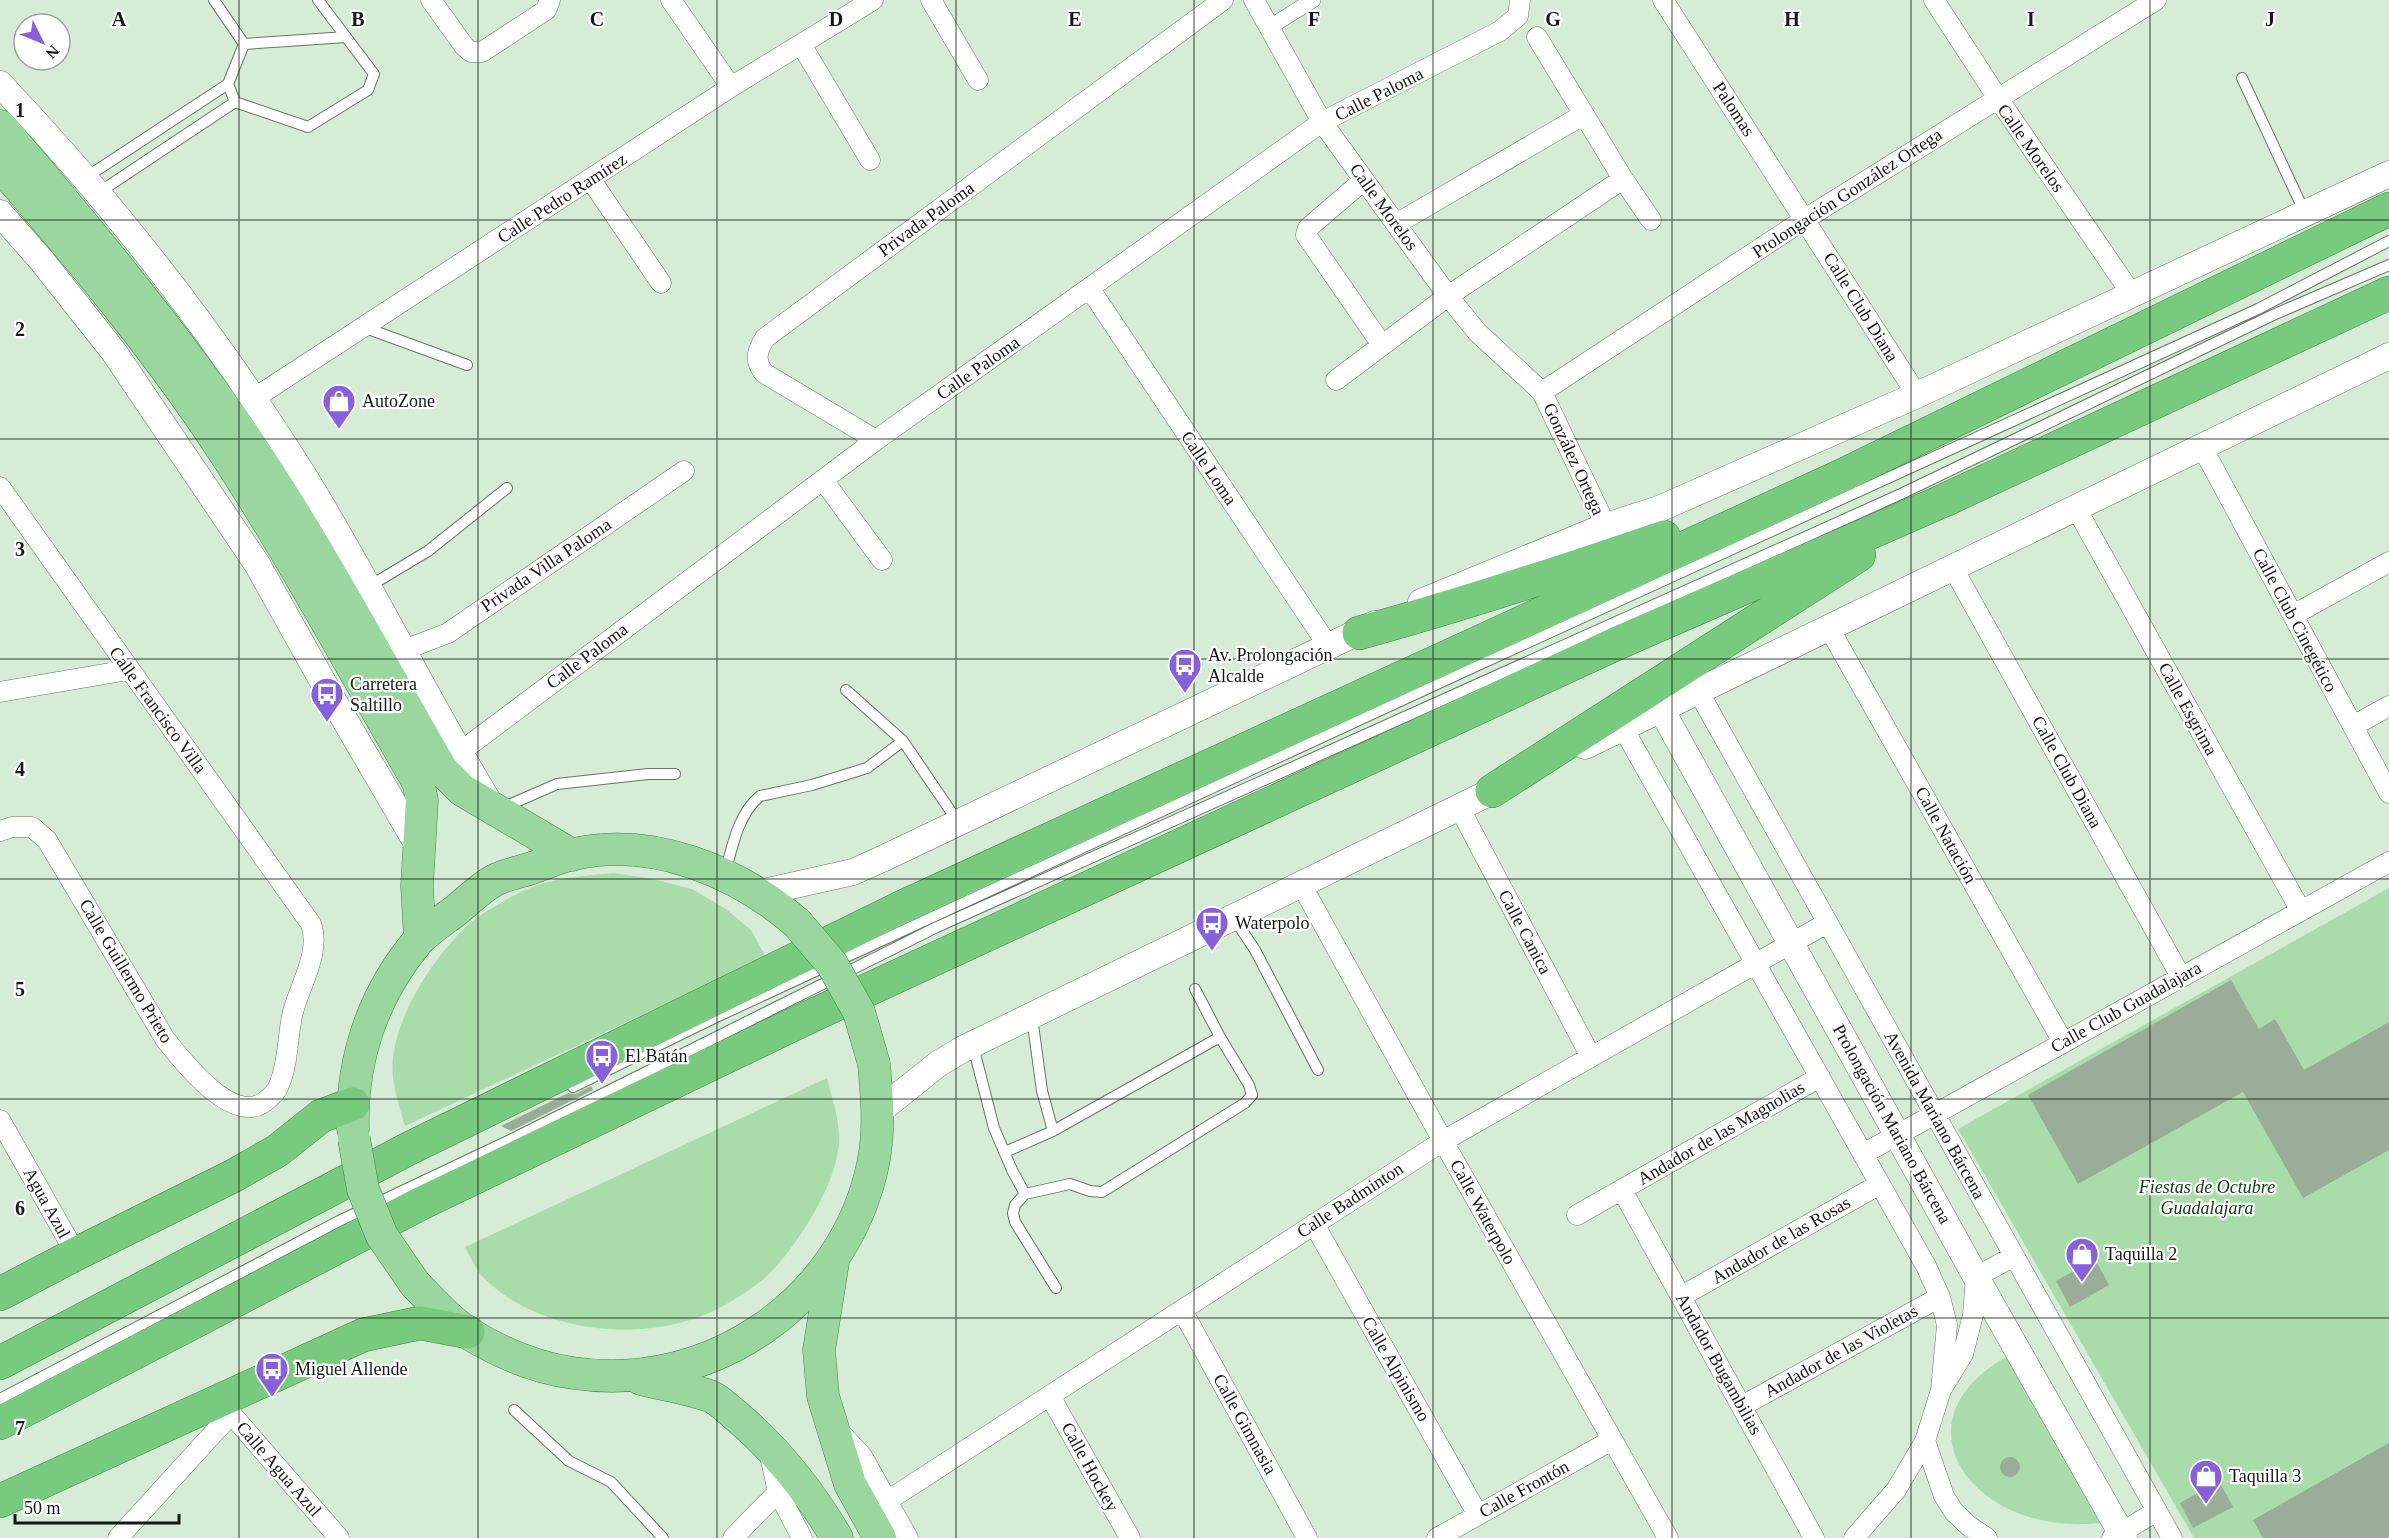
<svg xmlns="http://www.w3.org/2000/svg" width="2389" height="1538" font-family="Georgia,serif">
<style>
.green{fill:#aadcab}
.building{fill:#99ad98}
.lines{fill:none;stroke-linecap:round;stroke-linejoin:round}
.service-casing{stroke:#657764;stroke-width:12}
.pedestrian-casing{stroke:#657764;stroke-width:16}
.minor-casing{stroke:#657764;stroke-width:21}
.tertiary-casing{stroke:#657764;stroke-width:27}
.primary-casing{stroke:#3f8444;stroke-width:33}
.trunk-casing{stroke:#3f8444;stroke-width:34}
.service{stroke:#fff;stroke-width:10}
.pedestrian{stroke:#fff;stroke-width:15}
.minor{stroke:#fff;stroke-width:20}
.tertiary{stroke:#fff;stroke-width:26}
.primary{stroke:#9ad79e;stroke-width:32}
.trunk{stroke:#78ca7e;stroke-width:33}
.primary-bridge-casing{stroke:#3f8444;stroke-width:33;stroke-linecap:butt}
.primary-bridge{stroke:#9ad79e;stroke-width:32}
.grid{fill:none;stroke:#131a13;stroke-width:1.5;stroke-opacity:0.55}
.labels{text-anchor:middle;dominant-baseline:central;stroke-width:4.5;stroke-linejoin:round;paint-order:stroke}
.street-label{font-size:18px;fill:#131a13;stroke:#fff}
.poi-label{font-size:18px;fill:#131a13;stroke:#fff;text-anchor:start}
.park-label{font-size:18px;font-style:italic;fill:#104015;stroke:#fff}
.grid-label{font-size:20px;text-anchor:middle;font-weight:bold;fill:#131a13;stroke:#fff;stroke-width:4.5;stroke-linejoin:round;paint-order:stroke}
</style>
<rect width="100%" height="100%" fill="#d7ecd7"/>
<!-- green -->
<path class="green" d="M614,873L653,879L692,889L726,909L751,930L766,957L405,1126C399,1105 390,1081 393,1058C398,1012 434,956 469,924C481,913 505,900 519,893C548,878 583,876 614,873Z
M2389,888V1538H2194L1958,1129Z
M827,1078C832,1099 841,1123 839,1145C836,1170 826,1191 814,1213C802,1234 780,1266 761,1281C747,1292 727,1305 711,1312C641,1344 535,1333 481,1275C475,1267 470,1256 465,1247Z
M2010,1355L2100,1523C1977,1538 1886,1422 2010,1355Z"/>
<!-- building -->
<path class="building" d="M2231,980L2259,1029L2275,1019L2304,1070L2389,1022V1150L2303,1198L2243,1092L2078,1184L2028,1095Z
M591,1086L593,1090L511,1131L501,1126L568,1093L576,1094Z
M2095,1259L2109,1285L2070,1307L2056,1281Z
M2389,1443V1538H2263L2253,1520Z
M2000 1467a10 10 0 1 1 20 0a10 10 0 1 1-20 0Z
M2219,1481L2233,1507L2193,1528L2180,1503Z"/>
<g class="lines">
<!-- service casing -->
<g class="service-casing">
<path id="service" d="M244,44L346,37
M2242,78L2305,213
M228,84L235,102L308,127L368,90L374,74L318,0
M85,178L228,84L244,44L214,0
M98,193L235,102
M363,327L467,365
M368,587L428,551L507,488
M903,741L958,822
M502,808L557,784L648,774H675
M725,874C732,847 738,814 760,796L812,785L867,768L903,741L846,690
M1233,917L1255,950L1318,1070
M1032,1017L1042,1091L1053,1131
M973,1046L994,1128L1012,1170L1025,1194
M573,1087L714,1018L1463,672L2258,309L2389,241
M1005,1152L1053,1131L1220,1037
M1056,1288L1015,1222L1013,1213L1015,1205L1025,1194L1070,1184L1090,1191L1102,1192L1245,1103L1252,1095L1249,1085L1220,1037L1195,989
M0,1399L339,1221L508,1141L937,927L1901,494L2273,315L2389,265
M514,1410L569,1461L611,1482L663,1538"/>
</g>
<!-- pedestrian casing -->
<g class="pedestrian-casing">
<path id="pedestrian" d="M1270,27L1313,0"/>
</g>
<!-- minor casing -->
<g class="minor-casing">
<path id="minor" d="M431,0L464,46L471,52H482L546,10L550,0
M671,0L731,87
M931,0L978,80
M1254,0L1322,122L1448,296L1477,332L1542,392L1606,526
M1663,0L1917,395
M1934,0L1997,97L2131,293
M1537,37L1623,179L1651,220
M801,44L870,160
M591,180L661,283
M1364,180L1308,228L1306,235L1382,345
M1396,224L1583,115
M1090,289L1329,647
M1336,380L1448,296L1623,179
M1542,392L1805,219L2156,0
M253,399L731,87L873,0
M876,440L764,373C754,360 757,351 765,338L1223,0
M2202,447L2389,793
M823,480L882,560
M0,487L311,924C321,952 300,985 293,1012C287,1036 289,1062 279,1085C277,1091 273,1095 268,1099C236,1130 184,1063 165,1039L47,840L32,827H12L0,831
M2076,508L2301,911
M1953,568L2181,977
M2293,615L2389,562
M1829,628L2063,1042
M404,650L448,633L684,471
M1698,691L2172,1538
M0,692L128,670
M2353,726L2389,706
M1623,728L1926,1266L1940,1297L1947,1325L1941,1390
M459,753L876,440L1322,122L1500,31L1518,16L1520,0
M1459,807L1591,1057
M1301,884L1443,1141L1668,1538
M0,1120L76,1254
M1863,1154L2389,862
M1622,1190L1814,1538
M1577,1215L1820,1077
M1314,1224L1478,1515
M1682,1296L1880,1184
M1182,1310L1307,1538
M1050,1396L1130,1538
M220,1401L339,1538
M1742,1406L1940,1297
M838,1430L862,1456L908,1538
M769,1451L778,1492L802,1538
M887,1501L1443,1141L1827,923
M118,1538L231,1414
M733,1538L778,1492
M1437,1538L1612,1440
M1854,1538L1896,1490L1925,1441
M1987,1538L1969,1526L1954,1512L1944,1496L1925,1441L1941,1390L1963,1354L1973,1315L1976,1277L2014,1256
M2112,1538L2157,1511"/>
</g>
<!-- tertiary casing -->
<g class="tertiary-casing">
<path id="tertiary" d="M0,84C113,203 215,334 302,473C370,582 425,698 492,807
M0,213L42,261L114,352L257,564L332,698L419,847
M1421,602L1606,526L1659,509L1917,395L2389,174
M1661,709L1976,1277L2124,1538
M1585,746L2389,356
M759,893L853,872L882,859L1375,624
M878,1112L938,1064L963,1049L1509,783"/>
</g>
<!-- primary casing -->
<g class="primary-casing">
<path id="primary" d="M0,126C84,224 166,323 240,430C314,538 376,656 442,770L462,790L572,855
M0,165C77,255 155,347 220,446C292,555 353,670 418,782L422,800L417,886L420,939
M353,1129C351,1060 373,994 418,941C428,930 442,921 454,912C467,902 482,886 497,879C508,874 520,872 532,868C544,864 557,858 570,855C651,835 737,871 797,923
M833,1262L819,1350L823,1396L850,1484L880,1538
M415,1284C431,1300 448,1320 468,1333C499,1352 536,1368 573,1373C711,1394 845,1300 873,1164C880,1131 877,1097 874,1064
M641,1379C660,1384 696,1390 712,1397C720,1401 728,1409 734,1414C775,1448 810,1492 837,1538"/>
</g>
<!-- trunk casing -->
<g class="trunk-casing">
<path id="trunk" d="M1359,633C1462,605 1562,572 1664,537
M1492,791L1859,555
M0,1294L76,1254L233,1176L277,1151L321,1116L353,1104
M0,1363L408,1149L900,908L1841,476L2389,209
M0,1423L422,1203L809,1017L1620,642L1945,500L2389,293
M0,1501L363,1335L420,1323L468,1332"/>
</g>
<!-- service -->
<use href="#service" class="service"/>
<!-- pedestrian -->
<use href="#pedestrian" class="pedestrian"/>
<!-- minor -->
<use href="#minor" class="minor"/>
<!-- tertiary -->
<use href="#tertiary" class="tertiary"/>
<!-- primary -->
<use href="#primary" class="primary"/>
<!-- trunk -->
<use href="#trunk" class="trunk"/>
<!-- primary-bridge casing -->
<g class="primary-bridge-casing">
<path id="primary-bridge" d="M797,923L832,964L859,1012L874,1064
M354,1139L363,1189L382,1236L415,1284"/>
</g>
<!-- primary-bridge -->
<use href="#primary-bridge" class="primary-bridge"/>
</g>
<!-- grid -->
<path class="grid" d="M239,0V1538M478,0V1538M717,0V1538M956,0V1538M1194,0V1538M1433,0V1538M1672,0V1538M1911,0V1538M2150,0V1538M0,220H2389M0,439H2389M0,659H2389M0,879H2389M0,1099H2389M0,1318H2389"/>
<!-- icons -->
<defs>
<g id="shop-pin" transform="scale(1.725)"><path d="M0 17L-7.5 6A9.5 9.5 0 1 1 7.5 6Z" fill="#8760db" stroke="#fff"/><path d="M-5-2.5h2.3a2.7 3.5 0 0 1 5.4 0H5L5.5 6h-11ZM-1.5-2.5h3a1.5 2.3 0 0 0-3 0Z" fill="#fff"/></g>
<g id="bus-pin" transform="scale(1.725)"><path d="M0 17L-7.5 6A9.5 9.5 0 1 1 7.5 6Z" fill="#8760db" stroke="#fff"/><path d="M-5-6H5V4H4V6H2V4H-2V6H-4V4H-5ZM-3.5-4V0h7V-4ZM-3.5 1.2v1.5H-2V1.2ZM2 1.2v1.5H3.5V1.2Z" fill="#fff"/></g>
</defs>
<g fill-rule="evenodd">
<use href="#shop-pin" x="339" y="401"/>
<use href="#bus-pin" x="1185" y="665"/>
<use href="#bus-pin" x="327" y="694"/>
<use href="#bus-pin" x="1212" y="923"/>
<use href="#bus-pin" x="602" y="1056"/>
<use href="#shop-pin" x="2082" y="1254"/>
<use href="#bus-pin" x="272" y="1369"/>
<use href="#shop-pin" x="2206" y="1476"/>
</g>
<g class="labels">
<!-- street labels -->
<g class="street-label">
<text transform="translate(1379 94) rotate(-27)">Calle Paloma</text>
<text transform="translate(1734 109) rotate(57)">Palomas</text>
<text transform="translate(2031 148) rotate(55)">Calle Morelos</text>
<text transform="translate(1847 193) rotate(-33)">Prolongación González Ortega</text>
<text transform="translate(562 198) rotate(-33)">Calle Pedro Ramírez</text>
<text transform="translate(1384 207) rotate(54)">Calle Morelos</text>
<text transform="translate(926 219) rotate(-36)">Privada Paloma</text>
<text transform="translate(1861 307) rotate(58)">Calle Club Diana</text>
<text transform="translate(978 368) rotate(-35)">Calle Paloma</text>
<text transform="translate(1574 459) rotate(65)">González Ortega</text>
<text transform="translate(1209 468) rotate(56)">Calle Loma</text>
<text transform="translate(546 565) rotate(-34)">Privada Villa Paloma</text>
<text transform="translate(2295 620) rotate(62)">Calle Club Cinegético</text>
<text transform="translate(587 656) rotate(-37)">Calle Paloma</text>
<text transform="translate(2188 709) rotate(61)">Calle Esgrima</text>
<text transform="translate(158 710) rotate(54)">Calle Francisco Villa</text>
<text transform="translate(2067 772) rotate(61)">Calle Club Diana</text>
<text transform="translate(1946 835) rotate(61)">Calle Natación</text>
<text transform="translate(1525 932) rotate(62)">Calle Canica</text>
<text transform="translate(126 971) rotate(59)">Calle Guillermo Prieto</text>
<text transform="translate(2126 1007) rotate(-29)">Calle Club Guadalajara</text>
<text transform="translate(1935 1115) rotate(61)">Avenida Mariano Bárcena</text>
<text transform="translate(1892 1124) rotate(61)">Prolongación Mariano Bárcena</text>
<text transform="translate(1721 1133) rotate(-30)">Andador de las Magnolias</text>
<text transform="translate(1350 1200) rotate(-33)">Calle Badminton</text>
<text transform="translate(47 1203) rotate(61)">Agua Azul</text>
<text transform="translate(1483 1212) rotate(61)">Calle Waterpolo</text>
<text transform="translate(1781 1240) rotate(-30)">Andador de las Rosas</text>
<text transform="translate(1841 1351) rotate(-29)">Andador de las Violetas</text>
<text transform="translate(1719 1364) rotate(61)">Andador Bugambilias</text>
<text transform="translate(1396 1369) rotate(60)">Calle Alpinismo</text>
<text transform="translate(1245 1424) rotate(61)">Calle Gimnasia</text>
<text transform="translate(1090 1467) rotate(61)">Calle Hockey</text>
<text transform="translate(279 1469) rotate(49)">Calle Agua Azul</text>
<text transform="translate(1524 1489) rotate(-29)">Calle Frontón</text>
</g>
<!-- poi labels -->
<g class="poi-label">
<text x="362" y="401">AutoZone</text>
<text x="1208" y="655">Av. Prolongación<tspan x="1208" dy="21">Alcalde</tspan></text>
<text x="350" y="684">Carretera<tspan x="350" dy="21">Saltillo</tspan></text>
<text x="1235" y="923">Waterpolo</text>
<text x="625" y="1056">El Batán</text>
<text x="2105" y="1254">Taquilla 2</text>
<text x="295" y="1369">Miguel Allende</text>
<text x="2229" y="1476">Taquilla 3</text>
</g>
<!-- park labels -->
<g class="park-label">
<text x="2207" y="1187">Fiestas de Octubre<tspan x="2207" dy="21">Guadalajara</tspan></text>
</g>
</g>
<g class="grid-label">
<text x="119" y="26">A</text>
<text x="358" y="26">B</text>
<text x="597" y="26">C</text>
<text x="836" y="26">D</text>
<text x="1075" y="26">E</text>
<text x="1314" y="26">F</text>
<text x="1553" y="26">G</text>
<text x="1792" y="26">H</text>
<text x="2031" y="26">I</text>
<text x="2270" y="26">J</text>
<text x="20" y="117">1</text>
<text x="20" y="336">2</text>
<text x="20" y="556">3</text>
<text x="20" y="776">4</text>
<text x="20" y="996">5</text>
<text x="20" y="1215">6</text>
<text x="20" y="1435">7</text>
</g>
<!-- north arrow -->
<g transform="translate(42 42) rotate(133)"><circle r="28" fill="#ffffff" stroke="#a1a3a1" stroke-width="1.5"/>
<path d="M0-4.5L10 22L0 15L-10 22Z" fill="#8760db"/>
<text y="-9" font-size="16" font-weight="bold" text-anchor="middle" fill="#131a13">N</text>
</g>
<!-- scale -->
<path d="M15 1514v9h164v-9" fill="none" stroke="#131a13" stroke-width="3"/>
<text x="24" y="1514" font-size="18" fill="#131a13" stroke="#ffffff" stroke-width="4.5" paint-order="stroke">50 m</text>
</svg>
